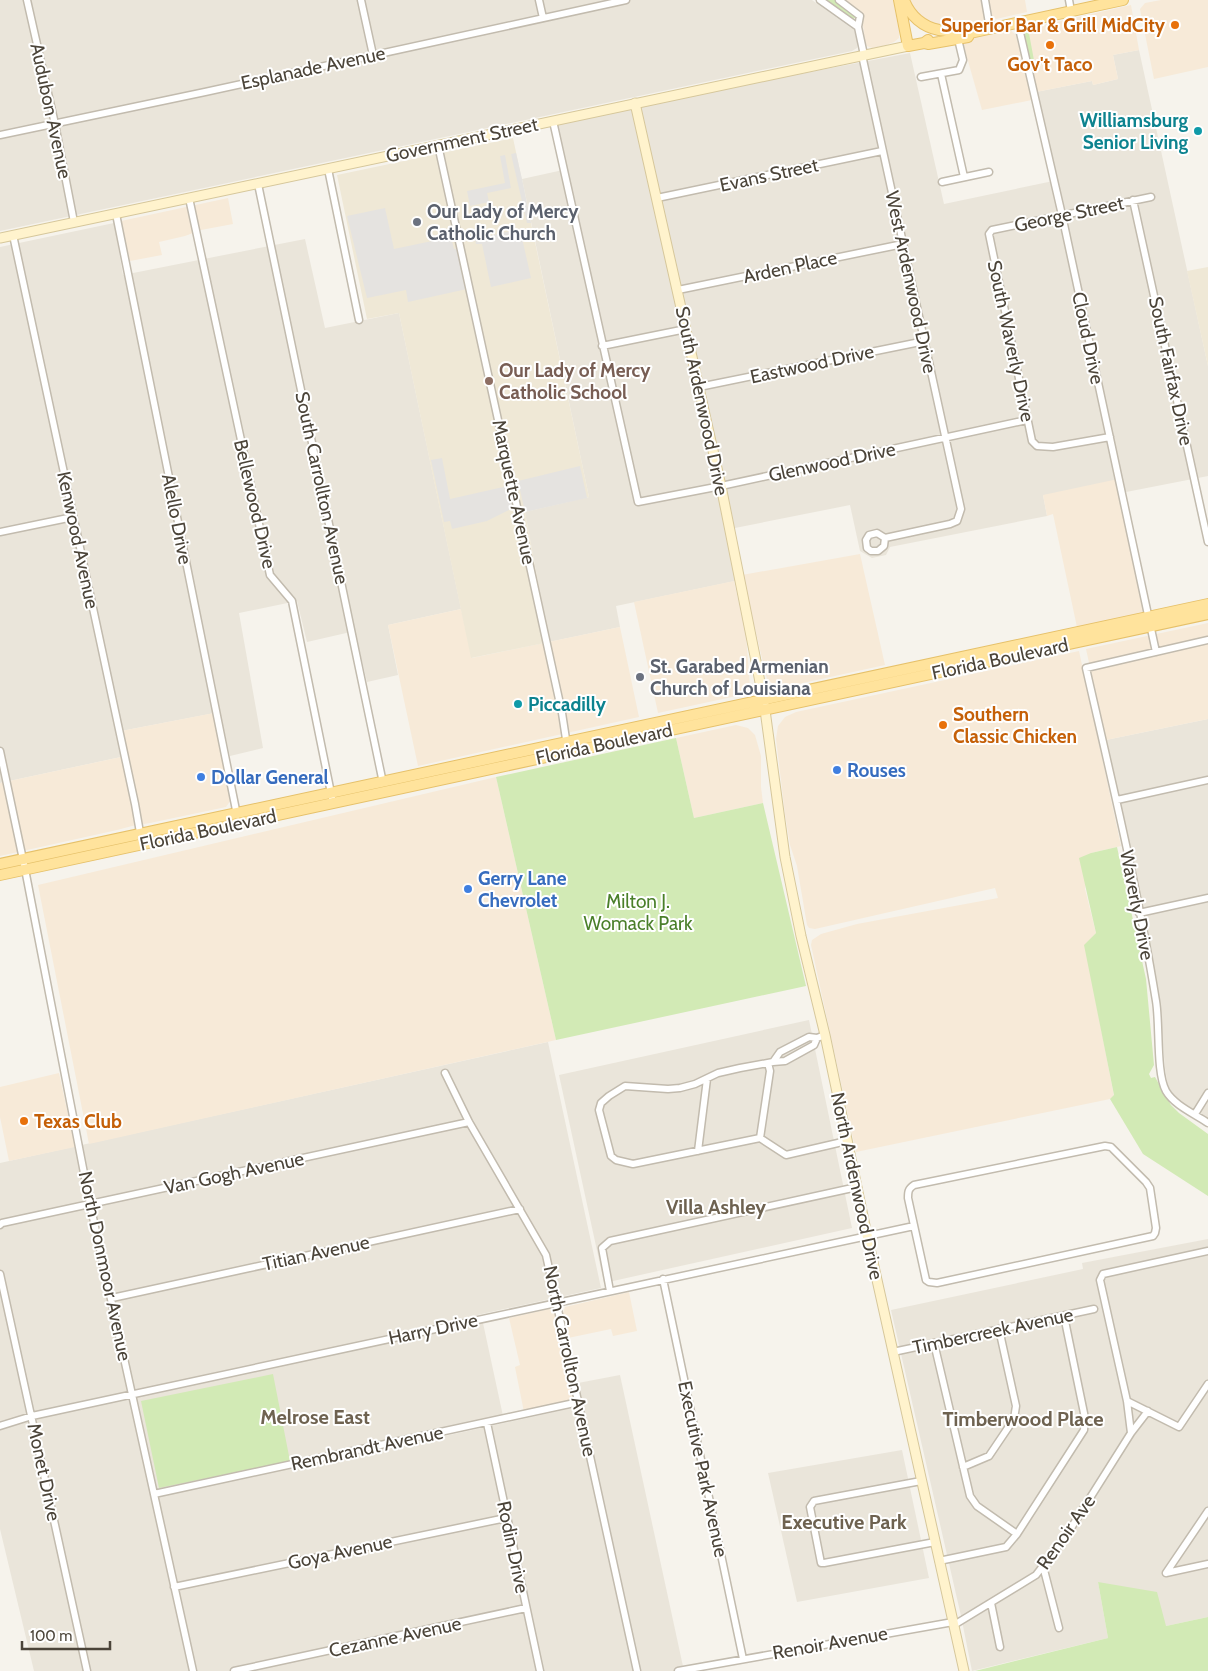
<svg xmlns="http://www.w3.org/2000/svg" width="1208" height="1671" font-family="Cabin,sans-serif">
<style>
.residential{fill:#eae5da}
.commercial{fill:#f7ead8}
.education{fill:#efe8d6}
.green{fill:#d2eab5}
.parking{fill:#e5e3e0}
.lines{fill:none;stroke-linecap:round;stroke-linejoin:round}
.street-casing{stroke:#c2bbae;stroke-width:9}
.secondary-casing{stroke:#d6c79b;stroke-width:11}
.primary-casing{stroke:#e6c16a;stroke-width:12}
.street{stroke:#fff;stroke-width:6}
.secondary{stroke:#fff3cd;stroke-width:9}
.primary{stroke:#ffe39c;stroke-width:10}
.food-dot{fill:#e8710a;stroke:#fff;stroke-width:2}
.culture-dot{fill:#0f9aa8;stroke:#fff;stroke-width:2}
.worship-dot{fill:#6b7280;stroke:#fff;stroke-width:2}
.education-dot{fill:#8d6e63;stroke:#fff;stroke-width:2}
.shop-dot{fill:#3f7fe0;stroke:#fff;stroke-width:2}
.labels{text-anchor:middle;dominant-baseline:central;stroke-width:4;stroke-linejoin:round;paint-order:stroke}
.food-label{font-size:19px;font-weight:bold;fill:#c56008;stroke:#fff;text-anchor:start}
.street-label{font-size:19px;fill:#4b4439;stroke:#fff}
.culture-label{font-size:19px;font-weight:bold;fill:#0d838f;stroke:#fff;text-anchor:end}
.worship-label{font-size:19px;font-weight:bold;fill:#5b616d;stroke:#fff;text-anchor:start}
.education-label{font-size:19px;font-weight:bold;fill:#785e54;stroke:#fff;text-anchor:start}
.shop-label{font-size:19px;font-weight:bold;fill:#366cbe;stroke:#fff;text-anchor:start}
.park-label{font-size:19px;fill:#4a7f2a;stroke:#fff}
.neighbourhood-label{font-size:20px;font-weight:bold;fill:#6e6250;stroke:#fff}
</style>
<rect width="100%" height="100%" fill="#f6f3ec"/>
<!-- residential -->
<path class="residential" d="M0,0H812L854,30L858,42L857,48L852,51L0,231Z
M1139,50L1208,366V476L1121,493L1043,495L1047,516L890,547L886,555L872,558L860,551L850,505L730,529L740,580L616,606L620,627L549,642L525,512L589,497L522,179L563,170L553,121L910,53L944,204L1058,180L1036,92L1092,81L1093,85L1118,79L1113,55Z
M114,223L123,275L305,239L325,328L399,313L461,609L388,625L398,675L367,682L355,631L307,642L297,601L239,613L263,748L230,756L220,712L116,732L121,757L0,783V247Z
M1208,719V1119L1175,1097L1168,1086L1165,1068L1160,1009L1145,921L1106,740Z
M809,1020L852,1228L604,1283L559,1075Z
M548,1042L601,1288L427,1326L429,1335L483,1323L503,1416L402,1439L404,1445L582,1406L578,1383L620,1375L684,1671H34L0,1529V1163Z
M1208,1239V1617L1166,1626L1098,1582L1108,1638L972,1671L961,1616L891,1310L1083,1269L1082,1263Z
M902,1450L929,1578L797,1602L768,1473Z"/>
<!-- commercial -->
<path class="commercial" d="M843,0H893L899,30V38L894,42L883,46L872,48L867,46L865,42L862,17Z
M906,0H981L985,16L982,23L953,28H940L918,16Z
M988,0H1025L1027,12L996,19L991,15Z
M1161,0H1208V67L1154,79L1140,9L1145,3Z
M1131,5L1139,50L1113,55L1118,79L1093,85L1092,81L1036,92L1024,34L1026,29Z
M1010,30L1016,35L1032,100L982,110L962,40Z
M228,198L233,224L201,230L185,236L159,242L162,255L130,261L121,221Z
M1118,479L1148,617L1078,632L1053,514L1047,516L1043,495Z
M860,554L885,665L780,688L773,684L767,679L742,575Z
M734,581L746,635L750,687L741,695L658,713L634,602Z
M461,609L472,658L620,627L639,717L418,766L388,625Z
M1208,623V719L1106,740L1086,649Z
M1079,651L1121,846L1091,853L1085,889L1096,933L1085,945L1114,1096L1110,1099L856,1152L811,945L812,940L821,934L857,924L998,898L995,888L815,929L809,928L807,925L797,866L790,845L785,814L776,739L778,726L785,717L796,712Z
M214,713L231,800L226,807L150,823L132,826L117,830L0,856V783L121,757L116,732Z
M736,725L748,728L755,735L761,756V787L763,803L694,818L676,738Z
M496,777L556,1040L89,1144L38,885Z
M59,1073L75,1147L9,1161L0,1117V1087Z
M629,1292L637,1331L613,1336L611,1329L568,1338L563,1313L565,1307Z
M549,1309L554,1311L556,1315L573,1397L570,1402L524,1412L515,1367L520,1365L509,1318Z"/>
<!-- education -->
<path class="education" d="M513,138L589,497L525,512L549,642L471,658L399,313L367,319L337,175Z
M1208,267V366L1187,271Z"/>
<!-- green -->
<path class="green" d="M825,0H836L855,16V18L852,19Z
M1028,28L1036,71L1034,72L1032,71L1024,34V30Z
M676,738L694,818L763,803L806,986L556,1040L496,777Z
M1117,847L1146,979L1154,1065L1149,1074L1151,1078L1155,1077L1171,1105L1179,1113L1208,1134V1196L1143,1154L1110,1099L1114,1095L1084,945L1096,933L1079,858L1091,853Z
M273,1374L290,1461L159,1488L141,1401Z
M1098,1582L1157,1592L1166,1626L1208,1617V1671H975L1108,1638Z"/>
<!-- parking -->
<path class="parking" d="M516,153L522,179L531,223H527L511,154Z
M505,155L511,188L487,193L489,202L470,206L467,191L505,183L500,156Z
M385,208L394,249L451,237L454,249L459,248L467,289L408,302L406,290L367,298L347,216Z
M520,229L531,278L491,287L482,244H476L475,239Z
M442,458L450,499L512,485L517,506L487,521L452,529L450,521L444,522L431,460Z
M580,466L587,498L525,512L518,481Z"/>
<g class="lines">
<!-- street casing -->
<g class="street-casing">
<path id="street" d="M27,0L55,124L74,222
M361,0L373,55
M539,0L543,18
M820,0L858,27L864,55
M839,0L860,16L858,27
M985,0L990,29
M1069,0L1071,11
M1018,24L1062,215L1156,652
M862,55L961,509L957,521L950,524L885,538L884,546L878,551H871L867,548L866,540L869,535L877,533L885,538
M941,74L964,177
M921,77L959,70L963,60L958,39
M553,121L638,502L721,486L1027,420
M0,135L205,92L626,0
M438,145L562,713L568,752
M328,169L359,320
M942,182L989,172
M258,184L383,783
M189,198L270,575L292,601L333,803
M657,198L882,151
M1133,200L1208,542
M116,214L237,815
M13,235L135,804L142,844
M678,290L903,244
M602,346L686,329
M699,387L925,341
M1110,437L1053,447L1037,446L1032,441L989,234L992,230L1151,197
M0,532L73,517
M1208,640L1086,668C1111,778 1138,889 1156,1001C1160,1024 1156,1073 1166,1091C1174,1105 1195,1114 1208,1123
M0,751L25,869L90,1204L193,1671
M1117,800L1208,780
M1139,913L1208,898
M817,1038L814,1045L785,1061L773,1062L780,1052L809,1037L817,1038L825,1035
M773,1062L740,1068L718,1073L695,1084L680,1088L668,1089L625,1086L609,1096L601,1103L599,1110L611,1156L616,1160L633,1164L760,1138L786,1155L838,1143L847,1139
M445,1073L469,1122L546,1255L637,1671
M1195,1114L1208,1093
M760,1138L770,1071L768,1063
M1105,1146L1111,1147L1146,1182L1150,1188L1156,1228L1155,1233L1153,1236L937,1283L929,1282L926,1280L908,1198C908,1192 908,1189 914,1185Z
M698,1151L707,1079
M0,1225L2,1223L469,1122
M0,1274L87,1671
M663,1279L743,1659
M610,1291L602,1248L610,1241L857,1187
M112,1298L520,1209
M934,1343L970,1496L977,1506L1017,1534
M893,1352L1094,1309
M1127,1401L1179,1427L1208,1384
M487,1423L540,1671
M0,1426L32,1416L914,1226
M1131,1433L1148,1411
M963,1467L989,1456L1014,1419L1016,1406L999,1329
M921,1481L814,1501L810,1507L821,1563H824L935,1542
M154,1494L579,1402
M939,1561L1006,1547L1017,1534L1084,1430L1085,1418L1064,1316
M1043,1566L1059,1628
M1166,1573L1208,1511
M1166,1573L1208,1564
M174,1587L506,1518
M991,1603L1000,1647
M954,1625L1036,1575L1066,1536L1131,1433L1127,1401L1100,1280L1103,1274L1208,1251
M234,1671L526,1608
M678,1671L953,1622"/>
</g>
<!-- secondary casing -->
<g class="secondary-casing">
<path id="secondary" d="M635,103L721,486L757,666L765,710L785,857L801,936L825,1035L867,1235L964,1671
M0,238L908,46"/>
</g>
<!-- primary casing -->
<g class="primary-casing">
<path id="primary" d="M899,0L908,46L924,43L928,40
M904,0C910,16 923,27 939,30C946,31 949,30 954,34
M924,43L928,44L968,37L970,33L1123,0
M0,864L1208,604
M0,875L1208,614"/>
</g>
<!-- street -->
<use href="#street" class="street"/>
<!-- secondary -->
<use href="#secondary" class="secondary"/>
<!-- primary -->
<use href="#primary" class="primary"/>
</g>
<!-- markers -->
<g class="food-dot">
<circle cx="1175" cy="25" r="5"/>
<circle cx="1050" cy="45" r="5"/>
<circle cx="943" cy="725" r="5"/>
<circle cx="24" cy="1121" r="5"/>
</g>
<g class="culture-dot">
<circle cx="1198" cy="131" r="5"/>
<circle cx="518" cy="704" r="5"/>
</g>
<g class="worship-dot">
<circle cx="417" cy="222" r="5"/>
<circle cx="640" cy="677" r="5"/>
</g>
<circle class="education-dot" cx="489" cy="381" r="5"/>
<g class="shop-dot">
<circle cx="837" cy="770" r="5"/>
<circle cx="201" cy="777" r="5"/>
<circle cx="468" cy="889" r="5"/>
</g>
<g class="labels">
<!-- food labels -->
<g class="food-label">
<text x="1165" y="25" text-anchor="end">Superior Bar &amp; Grill MidCity</text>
<text x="1050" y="64" text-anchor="middle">Gov't Taco</text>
<text x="953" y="714">Southern<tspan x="953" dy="22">Classic Chicken</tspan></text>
<text x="34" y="1121">Texas Club</text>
</g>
<!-- street labels -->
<g class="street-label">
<text transform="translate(313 68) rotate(-12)">Esplanade Avenue</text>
<text transform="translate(51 111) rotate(78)">Audubon Avenue</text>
<text transform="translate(462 140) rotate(-12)">Government Street</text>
<text transform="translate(769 175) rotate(-12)">Evans Street</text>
<text transform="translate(1069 214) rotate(-12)">George Street</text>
<text transform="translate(790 267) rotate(-12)">Arden Place</text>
<text transform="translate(911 282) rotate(78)">West Ardenwood Drive</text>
<text transform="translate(1088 338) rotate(78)">Cloud Drive</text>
<text transform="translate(1011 341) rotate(78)">South Waverly Drive</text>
<text transform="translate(812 364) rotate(-12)">Eastwood Drive</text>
<text transform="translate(1171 371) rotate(78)">South Fairfax Drive</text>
<text transform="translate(702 401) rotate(78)">South Ardenwood Drive</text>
<text transform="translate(832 462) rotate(-12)">Glenwood Drive</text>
<text transform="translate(322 488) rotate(78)">South Carrollton Avenue</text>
<text transform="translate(514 492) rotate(78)">Marquette Avenue</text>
<text transform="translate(255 504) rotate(77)">Bellewood Drive</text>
<text transform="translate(177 519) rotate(79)">Alello Drive</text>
<text transform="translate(78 540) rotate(78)">Kenwood Avenue</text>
<text transform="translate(1000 659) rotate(-12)">Florida Boulevard</text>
<text transform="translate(604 744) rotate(-12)">Florida Boulevard</text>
<text transform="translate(208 830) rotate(-12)">Florida Boulevard</text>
<text transform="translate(1137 905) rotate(79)">Waverly Drive</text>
<text transform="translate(234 1173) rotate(-12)">Van Gogh Avenue</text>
<text transform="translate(857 1186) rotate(78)">North Ardenwood Drive</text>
<text transform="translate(316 1253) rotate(-12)">Titian Avenue</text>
<text transform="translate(105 1266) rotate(78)">North Donmoor Avenue</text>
<text transform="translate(433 1329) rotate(-12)">Harry Drive</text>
<text transform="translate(993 1331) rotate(-12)">Timbercreek Avenue</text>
<text transform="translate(570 1361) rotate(78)">North Carrollton Avenue</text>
<text transform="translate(367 1448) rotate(-12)">Rembrandt Avenue</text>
<text transform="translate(703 1469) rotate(78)">Executive Park Avenue</text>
<text transform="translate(44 1472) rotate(78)">Monet Drive</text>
<text transform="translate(1066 1532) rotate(-55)">Renoir Ave</text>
<text transform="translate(513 1547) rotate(78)">Rodin Drive</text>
<text transform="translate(340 1552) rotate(-12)">Goya Avenue</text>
<text transform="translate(395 1637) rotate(-12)">Cezanne Avenue</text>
<text transform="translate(830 1643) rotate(-10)">Renoir Avenue</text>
</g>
<!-- culture labels -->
<g class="culture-label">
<text x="1188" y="120">Williamsburg<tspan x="1188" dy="22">Senior Living</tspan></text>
<text x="528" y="704" text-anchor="start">Piccadilly</text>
</g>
<!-- worship labels -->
<g class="worship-label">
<text x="427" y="211">Our Lady of Mercy<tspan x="427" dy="22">Catholic Church</tspan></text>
<text x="650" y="666">St. Garabed Armenian<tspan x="650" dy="22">Church of Louisiana</tspan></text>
</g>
<!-- education labels -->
<g class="education-label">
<text x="499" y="370">Our Lady of Mercy<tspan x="499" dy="22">Catholic School</tspan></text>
</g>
<!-- shop labels -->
<g class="shop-label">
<text x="847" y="770">Rouses</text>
<text x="211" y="777">Dollar General</text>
<text x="478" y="878">Gerry Lane<tspan x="478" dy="22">Chevrolet</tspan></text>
</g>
<!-- park labels -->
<g class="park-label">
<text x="638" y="901">Milton J.<tspan x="638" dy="22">Womack Park</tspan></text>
</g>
<!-- neighbourhood labels -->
<g class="neighbourhood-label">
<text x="716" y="1207">Villa Ashley</text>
<text x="315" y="1417">Melrose East</text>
<text x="1023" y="1419">Timberwood Place</text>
<text x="844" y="1522">Executive Park</text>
</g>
</g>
<!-- scale -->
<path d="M22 1641v8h88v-8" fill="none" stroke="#4b4439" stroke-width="2.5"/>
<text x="30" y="1641" font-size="15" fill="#4b4439" stroke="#ffffff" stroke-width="4" paint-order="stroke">100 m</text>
</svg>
